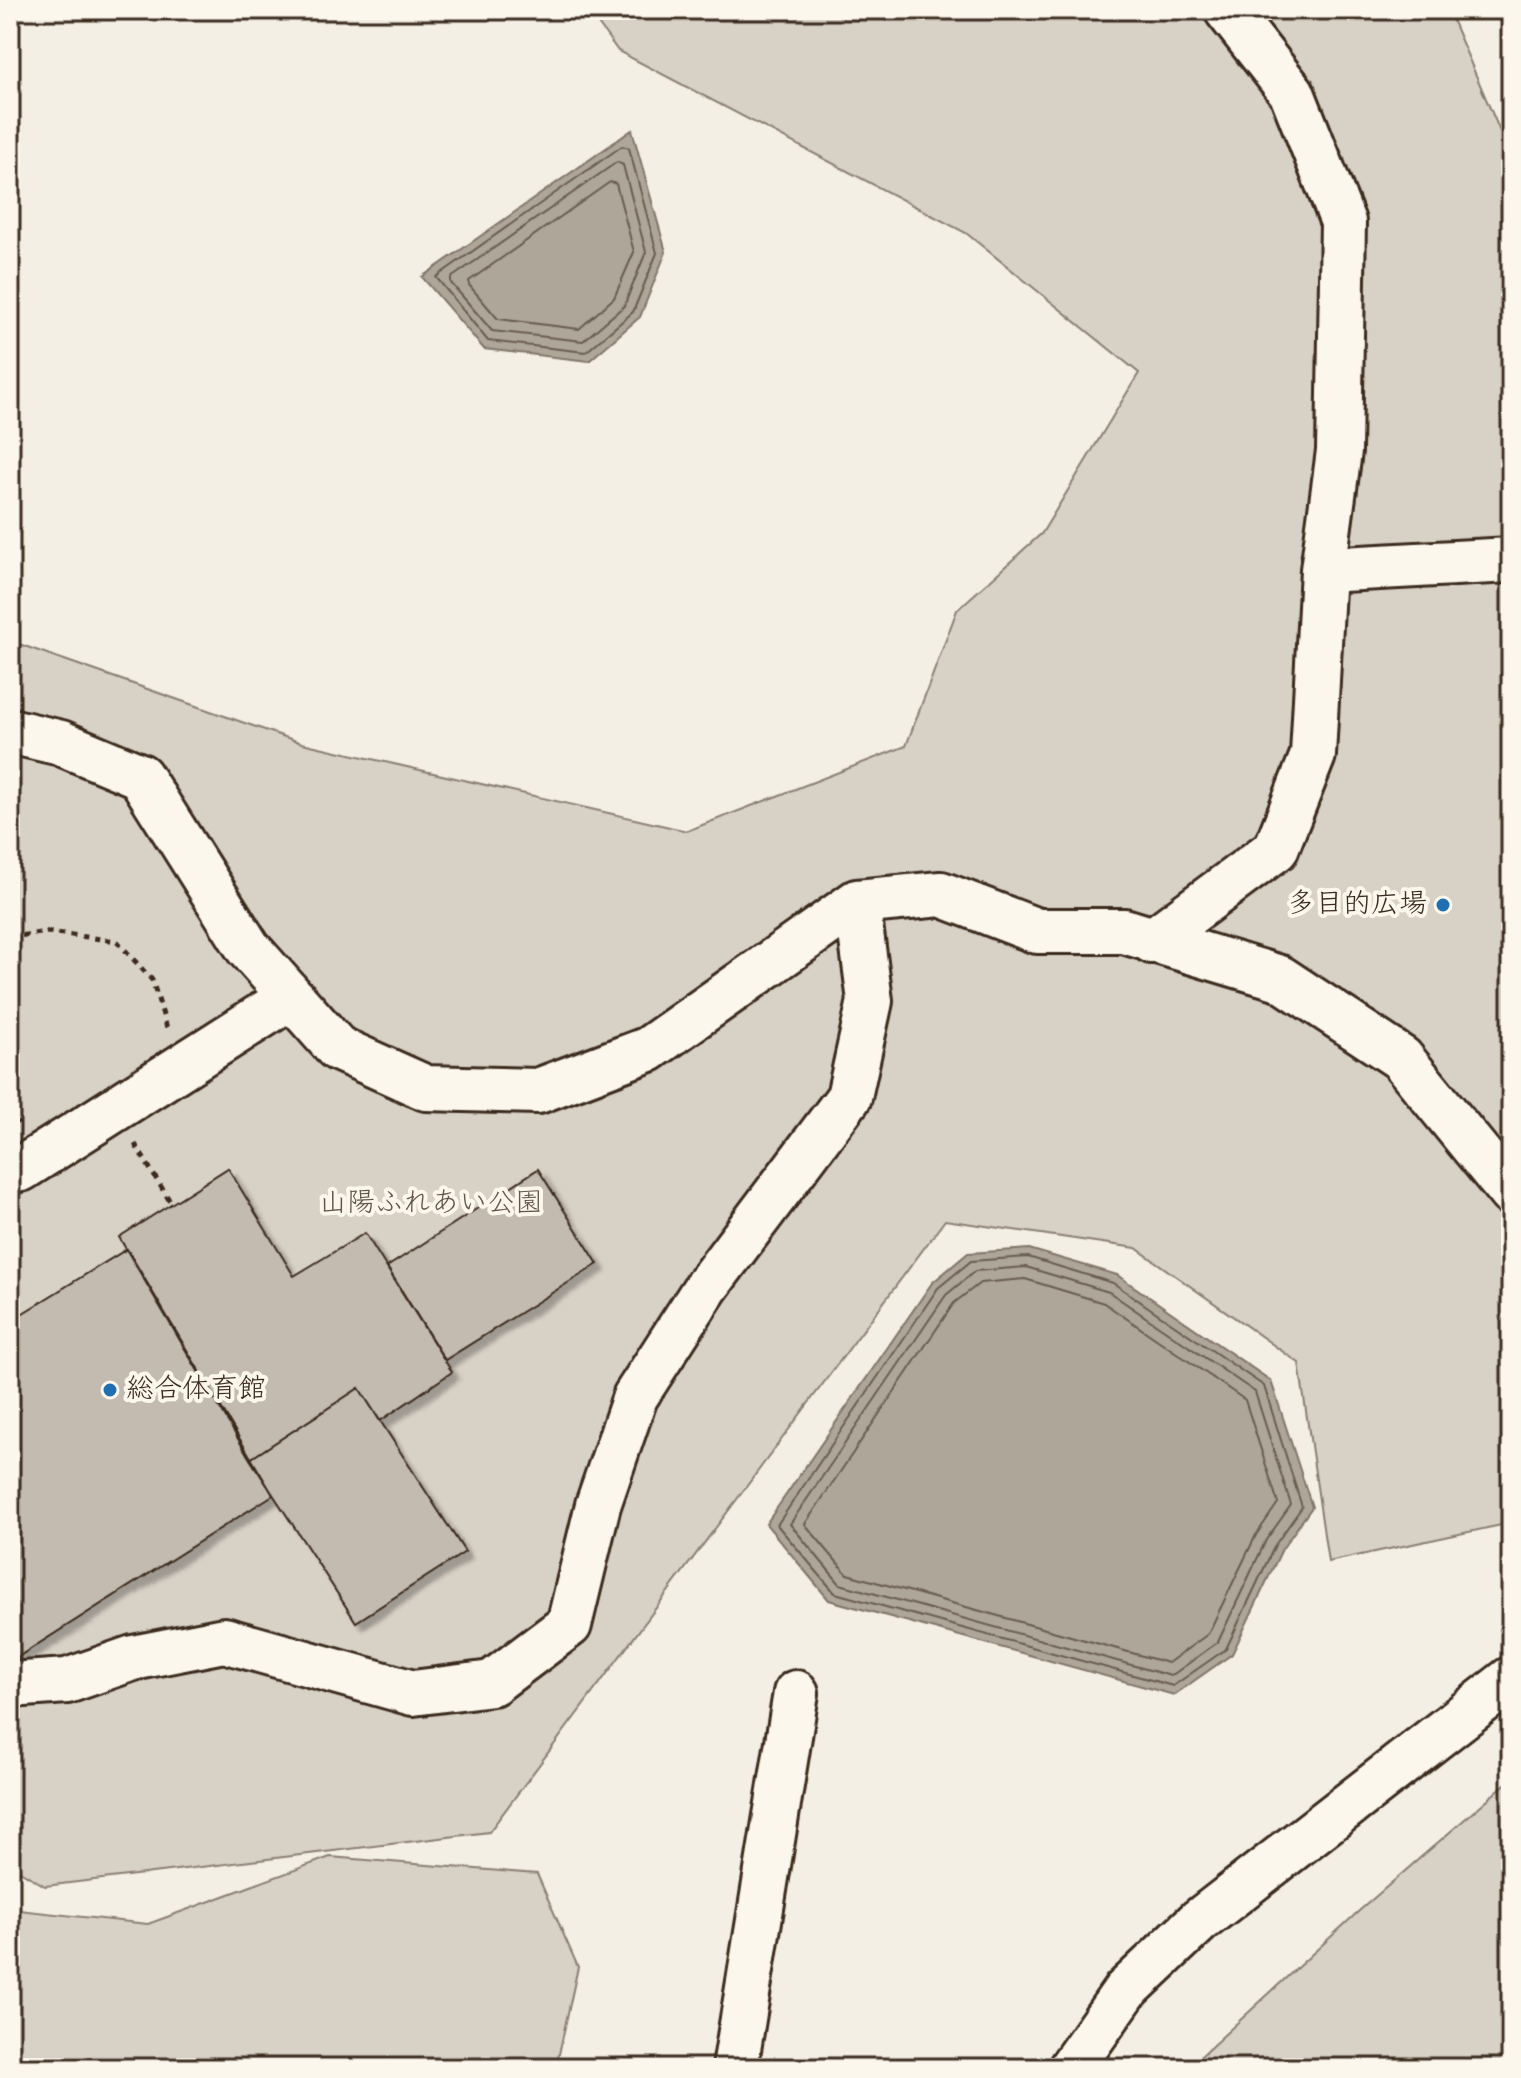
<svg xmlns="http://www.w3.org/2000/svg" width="1521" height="2078" font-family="'Indie Flower','Klee One',sans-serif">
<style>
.green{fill:#d8d1c6;stroke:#8a7e72;stroke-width:2}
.water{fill:#afa69a;stroke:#817468;stroke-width:2}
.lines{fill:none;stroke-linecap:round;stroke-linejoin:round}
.shore{stroke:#695c50;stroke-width:2}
.building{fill:#c3bbb0;stroke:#3b2a1e;stroke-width:2;filter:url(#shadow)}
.minor-casing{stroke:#3b2a1e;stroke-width:50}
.path{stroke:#3b2a1e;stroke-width:5;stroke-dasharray:6 6;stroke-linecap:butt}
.minor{stroke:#fbf7ec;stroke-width:44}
.poi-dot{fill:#1f6fb2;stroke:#fbf7ec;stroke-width:3}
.labels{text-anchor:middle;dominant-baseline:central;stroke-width:8;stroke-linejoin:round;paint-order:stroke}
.poi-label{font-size:28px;fill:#3b2a1e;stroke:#fbf7ec;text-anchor:end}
.park-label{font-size:28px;fill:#625448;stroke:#fbf7ec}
</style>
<defs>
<filter id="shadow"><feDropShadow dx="7" dy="7" stdDeviation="2" flood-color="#0004"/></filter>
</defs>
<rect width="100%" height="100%" fill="#f3efe4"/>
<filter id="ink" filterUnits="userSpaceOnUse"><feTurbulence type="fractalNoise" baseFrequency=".0125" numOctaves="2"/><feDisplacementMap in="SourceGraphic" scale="16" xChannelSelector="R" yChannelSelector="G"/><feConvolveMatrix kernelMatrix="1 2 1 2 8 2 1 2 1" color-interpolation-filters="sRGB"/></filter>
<g filter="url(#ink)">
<!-- green -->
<path class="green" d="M588,10H1448L1511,157V1523L1328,1562L1299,1363L1136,1248L945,1220L489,1832L45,1886L10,1865V641L302,743L687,831L906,746L957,610L1042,533L1139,373L966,233L618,51Z
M1511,1779V2068H1188L1359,1911Z
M330,1857L537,1874L578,1967L556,2068H10V1909L148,1924Z"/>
<!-- water -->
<path class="water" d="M632,130L666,252L640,317L589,361L484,349L422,277Z
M1029,1249L1117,1275L1271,1381L1312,1507L1282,1549L1232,1654L1174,1695L829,1600L766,1524L932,1283L968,1253Z"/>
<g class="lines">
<!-- shore -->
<path class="shore" d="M622,146L629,148L657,253L633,312L586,352L488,341L436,277Z
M617,162L623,165L646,252L624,306L583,341L492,331L451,283V278Z
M610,182L616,184L634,252L614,298L579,329L498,319L469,285V281Z
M1028,1257L1113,1283L1264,1386L1302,1507L1275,1545L1226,1649L1173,1686L835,1593L777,1525L938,1288L971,1261Z
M1026,1267L1109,1292L1255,1392L1291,1505L1266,1540L1218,1642L1171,1676L840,1584L790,1524L946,1295L975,1271Z
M1025,1279L1104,1303L1245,1400L1278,1503L1256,1535L1208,1634L1168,1663L847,1574L805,1524L954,1303L980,1283Z"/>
</g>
<!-- building -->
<path class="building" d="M228,1168L294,1276L365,1233L452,1372L380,1421L359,1388L250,1459L119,1237Z
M538,1169L598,1264L445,1360L387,1267Z
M127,1249L273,1495L16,1658L10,1648V1321Z
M359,1388L465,1552L356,1622L250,1459Z"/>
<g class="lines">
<!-- minor casing -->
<g class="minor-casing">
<path id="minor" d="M1323,570L1511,560
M10,731L61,743L140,776L248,948L337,1048L426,1088L538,1091L649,1049L857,902L941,894L1037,931H1124L1280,978L1401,1058L1511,1193
M1152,941L1276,849L1313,755L1323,570L1339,451L1343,222L1292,93L1227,10
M21,1169L291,997
M10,1685L67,1681L133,1658L224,1640L413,1693L492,1683L569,1625L598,1505L635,1397L706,1287L849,1097L870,1001L857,902
M735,2068L796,1693
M1071,2068L1125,1991L1199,1921L1511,1679"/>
</g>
<!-- path -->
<path class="path" d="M10,937L48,932L117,941L152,980L167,1028
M10,1111L18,1124
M135,1144L171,1203"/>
<!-- minor -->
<use href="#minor" class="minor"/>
</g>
</g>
<!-- markers -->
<g class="poi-dot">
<circle cx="1443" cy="905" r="8"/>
<circle cx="110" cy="1390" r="8"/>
</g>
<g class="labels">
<!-- poi labels -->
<g class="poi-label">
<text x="1427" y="905">多目的広場</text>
<text x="126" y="1390" text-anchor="start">総合体育館</text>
</g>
<!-- park labels -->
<g class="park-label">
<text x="431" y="1204">山陽ふれあい公園</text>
</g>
</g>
<!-- margin -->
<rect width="1521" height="2078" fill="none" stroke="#fbf7ec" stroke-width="40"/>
<rect x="20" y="20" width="1481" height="2038" fill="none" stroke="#3b2a1e" stroke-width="3" filter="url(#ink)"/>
</svg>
